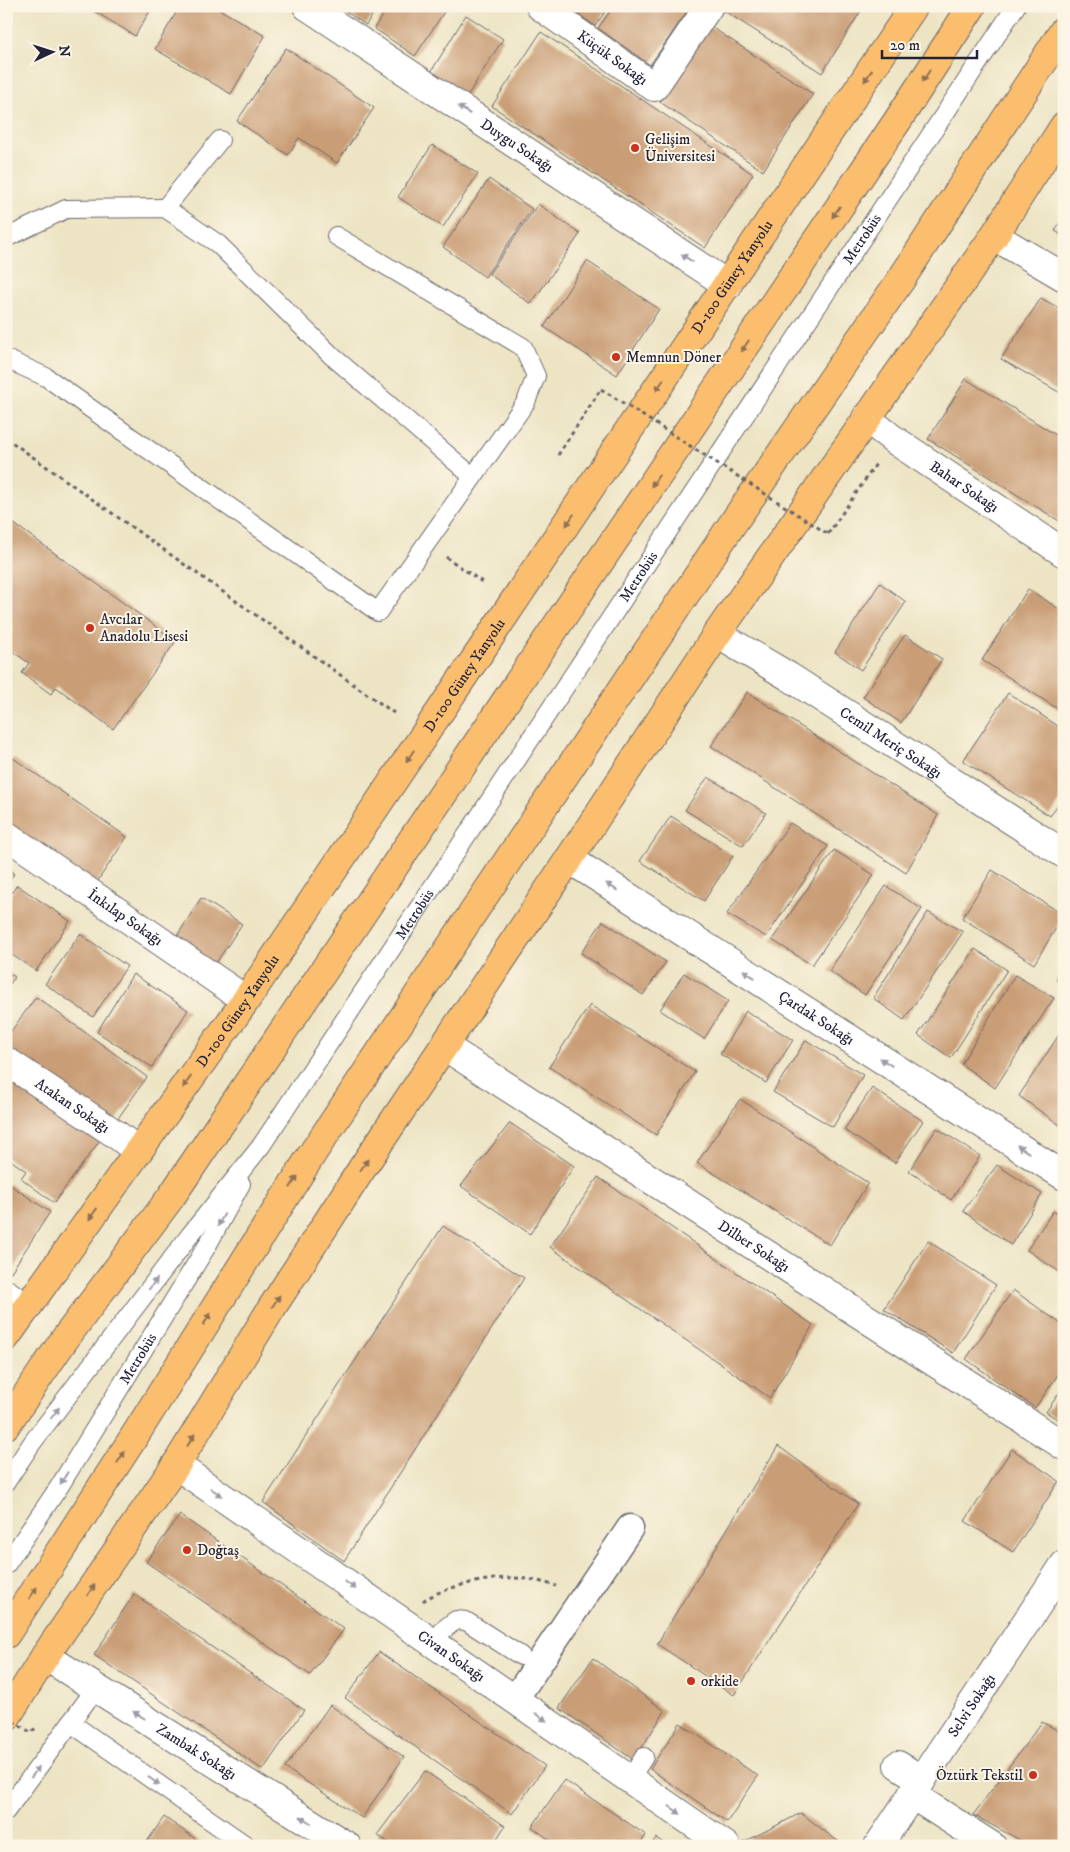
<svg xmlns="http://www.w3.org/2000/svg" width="1070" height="1852" font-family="'IM FELL DW Pica',serif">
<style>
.building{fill:#c99d76}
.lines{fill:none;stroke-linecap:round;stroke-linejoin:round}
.service-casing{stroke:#69666b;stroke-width:20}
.pedestrian-casing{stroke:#69666b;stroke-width:29}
.minor-casing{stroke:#69666b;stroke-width:30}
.tertiary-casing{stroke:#69666b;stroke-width:30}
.primary-casing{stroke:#69666b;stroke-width:30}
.trunk-casing{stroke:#69666b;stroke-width:30}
.path{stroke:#69666b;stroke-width:3;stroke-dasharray:4 4;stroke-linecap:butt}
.service{stroke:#fff;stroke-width:18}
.pedestrian{stroke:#fff;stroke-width:26}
.minor{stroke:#fff;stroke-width:28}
.tertiary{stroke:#fff;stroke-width:28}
.primary{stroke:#fbbe6e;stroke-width:28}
.trunk{stroke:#fbbe6e;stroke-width:28}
.path-bridge{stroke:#69666b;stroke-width:3;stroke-dasharray:4 4;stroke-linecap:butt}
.oneway{fill:#8e7054}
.oneway2{fill:#9c9ca7}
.poi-dot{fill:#c8321e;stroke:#fcf5e5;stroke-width:2}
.labels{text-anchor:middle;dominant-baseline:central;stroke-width:4;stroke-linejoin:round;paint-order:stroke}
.street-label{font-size:15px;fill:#22223b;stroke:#fcf5e5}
.poi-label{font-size:15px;fill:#22223b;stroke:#fcf5e5;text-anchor:start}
</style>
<rect width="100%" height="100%" fill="#fcf5e5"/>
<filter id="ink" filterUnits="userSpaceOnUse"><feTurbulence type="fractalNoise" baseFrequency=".02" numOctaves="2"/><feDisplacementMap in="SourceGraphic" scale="10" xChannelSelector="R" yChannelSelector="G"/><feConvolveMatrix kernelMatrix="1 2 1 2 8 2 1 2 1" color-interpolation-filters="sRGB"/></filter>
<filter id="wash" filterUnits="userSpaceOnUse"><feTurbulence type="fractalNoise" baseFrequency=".0096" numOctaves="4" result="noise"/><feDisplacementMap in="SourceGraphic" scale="20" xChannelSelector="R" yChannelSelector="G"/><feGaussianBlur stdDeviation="1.12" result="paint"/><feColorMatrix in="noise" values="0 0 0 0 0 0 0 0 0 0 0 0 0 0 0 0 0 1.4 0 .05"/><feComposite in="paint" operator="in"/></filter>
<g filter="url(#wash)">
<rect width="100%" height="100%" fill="#ede4c4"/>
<g id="blocks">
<!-- building -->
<path class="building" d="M86,6H147L151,9L135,36Z
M180,6H214L265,36L231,94L155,49Z
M338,6H378L366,25Z
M389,6H448L415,56L374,28Z
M567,6H609L595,26Z
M614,6H691L650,65L598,28Z
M723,6H864L822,73L721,9Z
M466,15L503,39L466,98L429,75Z
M710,26L813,94L763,171L660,102Z
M541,32L753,174L705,248L492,106Z
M286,48L374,108L337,163L299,138L288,155L237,121Z
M432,145L478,174L443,227L398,197Z
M489,179L532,209L485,277L443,247Z
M538,204L580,234L531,304L489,274Z
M1064,215V236L1055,231Z
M587,261L659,309L617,375L544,327Z
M1041,298L1064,311V395L1001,359Z
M966,379L1064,440V524L928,439Z
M6,518L176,641L113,729L56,687L51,694L22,673L29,663L6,647Z
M880,583L906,602L861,670L835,652Z
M1028,589L1064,612V713L982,660Z
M905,635L942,659L901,723L863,697Z
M747,692L938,815L906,873L711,746Z
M1008,693L1064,730V796L1050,816L963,761Z
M13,758L127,837L95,885L6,824V769Z
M708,777L766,813L743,846L685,810Z
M671,816L733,856L704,901L640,861Z
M790,823L828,846L766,937L727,914Z
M834,850L874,875L812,965L772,940Z
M6,868L14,874L6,885Z
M992,870L1064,915L1034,964L962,918Z
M17,885L70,921L36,971L6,951V901Z
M886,886L922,909L865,995L829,971Z
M201,898L242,924L214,966L174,941Z
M928,912L963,932L904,1020L873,998Z
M603,921L666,962L643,995L581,953Z
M80,934L127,966L93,1017L45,984Z
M975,949L1007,970L951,1058L918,1035Z
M1064,968V985L1056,980Z
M6,971L15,977L6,989Z
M684,973L728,1001L704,1039L660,1010Z
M133,974L188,1010L152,1067L97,1032Z
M1015,975L1054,998L995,1088L961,1064Z
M36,997L147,1077L114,1124L6,1046V1038Z
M590,1005L695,1072L656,1135L549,1067Z
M746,1011L793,1040L766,1083L720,1054Z
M1064,1027V1128L1019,1096Z
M806,1040L863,1075L833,1127L773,1092Z
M6,1069L101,1139L54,1203L21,1178L26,1171L6,1157Z
M872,1088L923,1121L895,1163L844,1130Z
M740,1099L868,1183L830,1245L697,1163Z
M510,1123L574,1166L530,1234L461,1186Z
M937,1128L980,1156L951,1200L909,1171Z
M997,1165L1042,1194L1011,1245L963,1211Z
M598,1177L813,1325L770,1398L550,1247Z
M9,1184L50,1212L11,1272L6,1269V1188Z
M1053,1211L1064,1218V1275L1027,1250Z
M443,1226L524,1278L344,1561L263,1502Z
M928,1241L996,1285L953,1353L884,1309Z
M1013,1290L1064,1326V1366L1035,1408L966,1359Z
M1064,1386V1423L1046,1412Z
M778,1446L858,1504L734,1695L657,1644Z
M1012,1449L1059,1481L1013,1552L965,1521Z
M180,1515L344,1629L310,1675L146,1562Z
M134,1594L304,1710L263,1770L94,1655Z
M379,1652L545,1766L512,1814L345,1698Z
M593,1658L665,1711L634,1760L559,1708Z
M330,1705L404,1757L362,1818L285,1768Z
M1042,1722L1064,1734V1846H1031L973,1815Z
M680,1723L758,1776L727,1822L650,1769Z
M425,1771L505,1826L492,1846H394L377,1835Z
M564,1780L646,1835L639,1846H558L532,1827Z
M801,1813L844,1846H743L740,1844Z
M164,1817L206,1846H144Z
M656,1838L668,1846H650Z"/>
</g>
</g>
<g filter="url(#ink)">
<use href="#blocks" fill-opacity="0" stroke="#69666b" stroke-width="1"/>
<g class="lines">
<!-- service casing -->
<g class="service-casing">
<g id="service">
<path d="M165,208L220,140"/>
<path d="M6,238L66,209L165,208L218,244L332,356L472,476"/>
<path d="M6,359L46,377L378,612L526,402L536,376L523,347L336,236"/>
<path id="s1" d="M6,1482L32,1443L190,1235L261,1146L1016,6"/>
<path id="s2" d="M6,1565L59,1487L207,1246L241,1184"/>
<path d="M434,1643L443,1630L456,1620L466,1621L521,1656"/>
<path d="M71,1723L247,1846"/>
<path d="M630,1779L644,1757"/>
<path d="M6,1811L96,1688"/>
</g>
</g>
<!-- pedestrian casing -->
<g class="pedestrian-casing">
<path id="pedestrian" d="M515,1699L630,1528"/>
</g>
<!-- minor casing -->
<g class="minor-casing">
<g id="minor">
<path id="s3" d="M307,6L728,285"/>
<path id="s4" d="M540,6L654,87L709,6"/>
<path d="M994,236L1064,277"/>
<path id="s5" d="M866,418L893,439L1064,553"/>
<path id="s6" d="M717,634L788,676L1064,854"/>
<path id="s7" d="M6,835L246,1000"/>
<path id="s8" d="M569,859L1064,1176"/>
<path id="s9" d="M444,1046L1064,1446"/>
<path id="s10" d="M6,1061L117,1135L138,1151"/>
<path d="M6,1294L27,1308"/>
<path id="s11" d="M176,1465L726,1846"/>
<path id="s12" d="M45,1656L347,1846"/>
<path d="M898,1765L922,1780"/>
<path d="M912,1795L992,1846"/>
</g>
</g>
<!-- tertiary casing -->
<g class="tertiary-casing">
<g id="tertiary">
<path id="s13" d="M878,1846L1064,1565"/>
</g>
</g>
<!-- primary casing -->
<g class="primary-casing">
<g id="primary">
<path id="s14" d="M6,1337L246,1000L914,6"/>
<path d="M6,1718L45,1656L176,1465L271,1309L361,1170L569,859L717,634L994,236L1064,126"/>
</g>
</g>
<!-- trunk casing -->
<g class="trunk-casing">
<path id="trunk" d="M6,1425L64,1340L171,1197L898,120L972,6
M6,1634L132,1440L312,1154L735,520L900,281L1064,30"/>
</g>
<!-- path -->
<path class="path" d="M6,438L394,713
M558,455L601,389
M828,534L876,464
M446,557L482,582
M423,1601C442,1587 490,1577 514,1578C528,1578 543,1582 556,1586
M6,1755L11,1747"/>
<!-- service -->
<use href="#service" class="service"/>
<!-- pedestrian -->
<use href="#pedestrian" class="pedestrian"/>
<!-- minor -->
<use href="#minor" class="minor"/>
<!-- tertiary -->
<use href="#tertiary" class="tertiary"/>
<!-- primary -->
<use href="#primary" class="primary"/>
<!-- trunk -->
<use href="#trunk" class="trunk"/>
<!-- path-bridge -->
<path class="path-bridge" d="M601,389L828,534
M6,1717L32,1733L36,1726"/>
</g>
<!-- one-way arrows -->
<defs><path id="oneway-solid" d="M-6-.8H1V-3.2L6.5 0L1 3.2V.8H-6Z" transform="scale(1.25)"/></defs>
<g class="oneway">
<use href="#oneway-solid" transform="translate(868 76) rotate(124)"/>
<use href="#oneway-solid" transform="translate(926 76) rotate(123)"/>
<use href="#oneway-solid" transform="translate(836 212) rotate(124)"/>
<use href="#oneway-solid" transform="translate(745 346) rotate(124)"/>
<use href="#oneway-solid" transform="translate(660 385) rotate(124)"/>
<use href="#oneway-solid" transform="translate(655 481) rotate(124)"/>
<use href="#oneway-solid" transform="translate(570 520) rotate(124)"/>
<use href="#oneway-solid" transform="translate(410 756) rotate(124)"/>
<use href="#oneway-solid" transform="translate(187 1082) rotate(125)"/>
<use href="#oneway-solid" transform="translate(364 1165) rotate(-56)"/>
<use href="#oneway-solid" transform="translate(294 1182) rotate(-57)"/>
<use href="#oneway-solid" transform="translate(93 1214) rotate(125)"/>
<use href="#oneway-solid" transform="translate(276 1301) rotate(-57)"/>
<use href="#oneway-solid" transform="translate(207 1319) rotate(-58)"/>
<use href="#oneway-solid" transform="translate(191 1440) rotate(-59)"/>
<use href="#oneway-solid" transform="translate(121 1457) rotate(-57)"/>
<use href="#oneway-solid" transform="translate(91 1590) rotate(-56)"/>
<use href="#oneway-solid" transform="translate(33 1593) rotate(-57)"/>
</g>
<g class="oneway2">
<use href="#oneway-solid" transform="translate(464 110) rotate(-147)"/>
<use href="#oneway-solid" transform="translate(687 258) rotate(-147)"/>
<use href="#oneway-solid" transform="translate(612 887) rotate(-147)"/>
<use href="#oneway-solid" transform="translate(749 974) rotate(-147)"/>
<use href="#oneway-solid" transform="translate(886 1062) rotate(-147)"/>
<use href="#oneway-solid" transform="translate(1023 1149) rotate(-147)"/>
<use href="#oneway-solid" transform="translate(221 1220) rotate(118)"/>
<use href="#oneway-solid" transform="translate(153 1284) rotate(-53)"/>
<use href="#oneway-solid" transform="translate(55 1413) rotate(-53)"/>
<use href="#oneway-solid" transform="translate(64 1478) rotate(122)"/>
<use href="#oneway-solid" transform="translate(216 1492) rotate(35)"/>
<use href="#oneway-solid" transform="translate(350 1585) rotate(35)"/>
<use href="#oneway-solid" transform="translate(139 1715) rotate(-148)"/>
<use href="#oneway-solid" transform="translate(541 1717) rotate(35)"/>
<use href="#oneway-solid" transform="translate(35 1772) rotate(-54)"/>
<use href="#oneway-solid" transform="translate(154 1781) rotate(35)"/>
<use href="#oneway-solid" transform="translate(675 1810) rotate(35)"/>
<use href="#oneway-solid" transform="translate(306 1820) rotate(-148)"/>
</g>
</g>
<!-- markers -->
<g class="poi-dot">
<circle cx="635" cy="148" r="5"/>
<circle cx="616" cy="357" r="5"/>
<circle cx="90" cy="628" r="5"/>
<circle cx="187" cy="1550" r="5"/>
<circle cx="691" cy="1681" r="5"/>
<circle cx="1033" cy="1775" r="5"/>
</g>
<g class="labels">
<!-- street labels -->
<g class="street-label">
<text stroke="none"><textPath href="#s4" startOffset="89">Küçük Sokağı</textPath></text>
<text stroke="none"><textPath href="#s3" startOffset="252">Duygu Sokağı</textPath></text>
<text stroke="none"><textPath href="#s1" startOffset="1510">Metrobüs</textPath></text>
<text stroke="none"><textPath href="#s14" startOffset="1285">D-100 Güney Yanyolu</textPath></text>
<text stroke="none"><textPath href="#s5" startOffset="120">Bahar Sokağı</textPath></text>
<text stroke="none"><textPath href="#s1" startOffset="1105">Metrobüs</textPath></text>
<text stroke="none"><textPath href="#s14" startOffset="805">D-100 Güney Yanyolu</textPath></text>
<text stroke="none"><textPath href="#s6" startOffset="205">Cemil Meriç Sokağı</textPath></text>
<text stroke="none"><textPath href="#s1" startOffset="700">Metrobüs</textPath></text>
<text stroke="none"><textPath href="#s7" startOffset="145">İnkılap Sokağı</textPath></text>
<text stroke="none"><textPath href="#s14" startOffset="400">D-100 Güney Yanyolu</textPath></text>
<text stroke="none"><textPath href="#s8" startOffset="294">Çardak Sokağı</textPath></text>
<text stroke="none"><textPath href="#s10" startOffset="80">Atakan Sokağı</textPath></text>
<text stroke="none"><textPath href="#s9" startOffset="369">Dilber Sokağı</textPath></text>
<text stroke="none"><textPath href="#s2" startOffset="245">Metrobüs</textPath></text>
<text stroke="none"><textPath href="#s11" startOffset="335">Civan Sokağı</textPath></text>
<text stroke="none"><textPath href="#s13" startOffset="169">Selvi Sokağı</textPath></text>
<text stroke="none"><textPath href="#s12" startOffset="179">Zambak Sokağı</textPath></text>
</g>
<!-- poi labels -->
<g class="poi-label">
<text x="645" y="139">Gelişim<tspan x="645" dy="17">Üniversitesi</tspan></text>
<text x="626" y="357">Memnun Döner</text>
<text x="100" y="619">Avcılar<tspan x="100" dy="17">Anadolu Lisesi</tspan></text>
<text x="197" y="1550">Doğtaş</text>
<text x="701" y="1681">orkide</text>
<text x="1023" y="1775" text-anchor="end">Öztürk Tekstil</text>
</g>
</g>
<!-- margin -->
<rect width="1070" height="1852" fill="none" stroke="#fcf5e5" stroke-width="25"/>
<!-- north arrow -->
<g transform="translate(52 52) rotate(86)" stroke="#fcf5e5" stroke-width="4" paint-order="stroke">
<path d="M0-4L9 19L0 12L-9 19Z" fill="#22223b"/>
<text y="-8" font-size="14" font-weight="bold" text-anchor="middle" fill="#22223b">N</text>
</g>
<!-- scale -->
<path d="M882 50v8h95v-8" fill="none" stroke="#22223b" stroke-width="2.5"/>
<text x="890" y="50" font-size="15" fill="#22223b" stroke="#fcf5e5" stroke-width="4" paint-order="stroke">20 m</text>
</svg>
